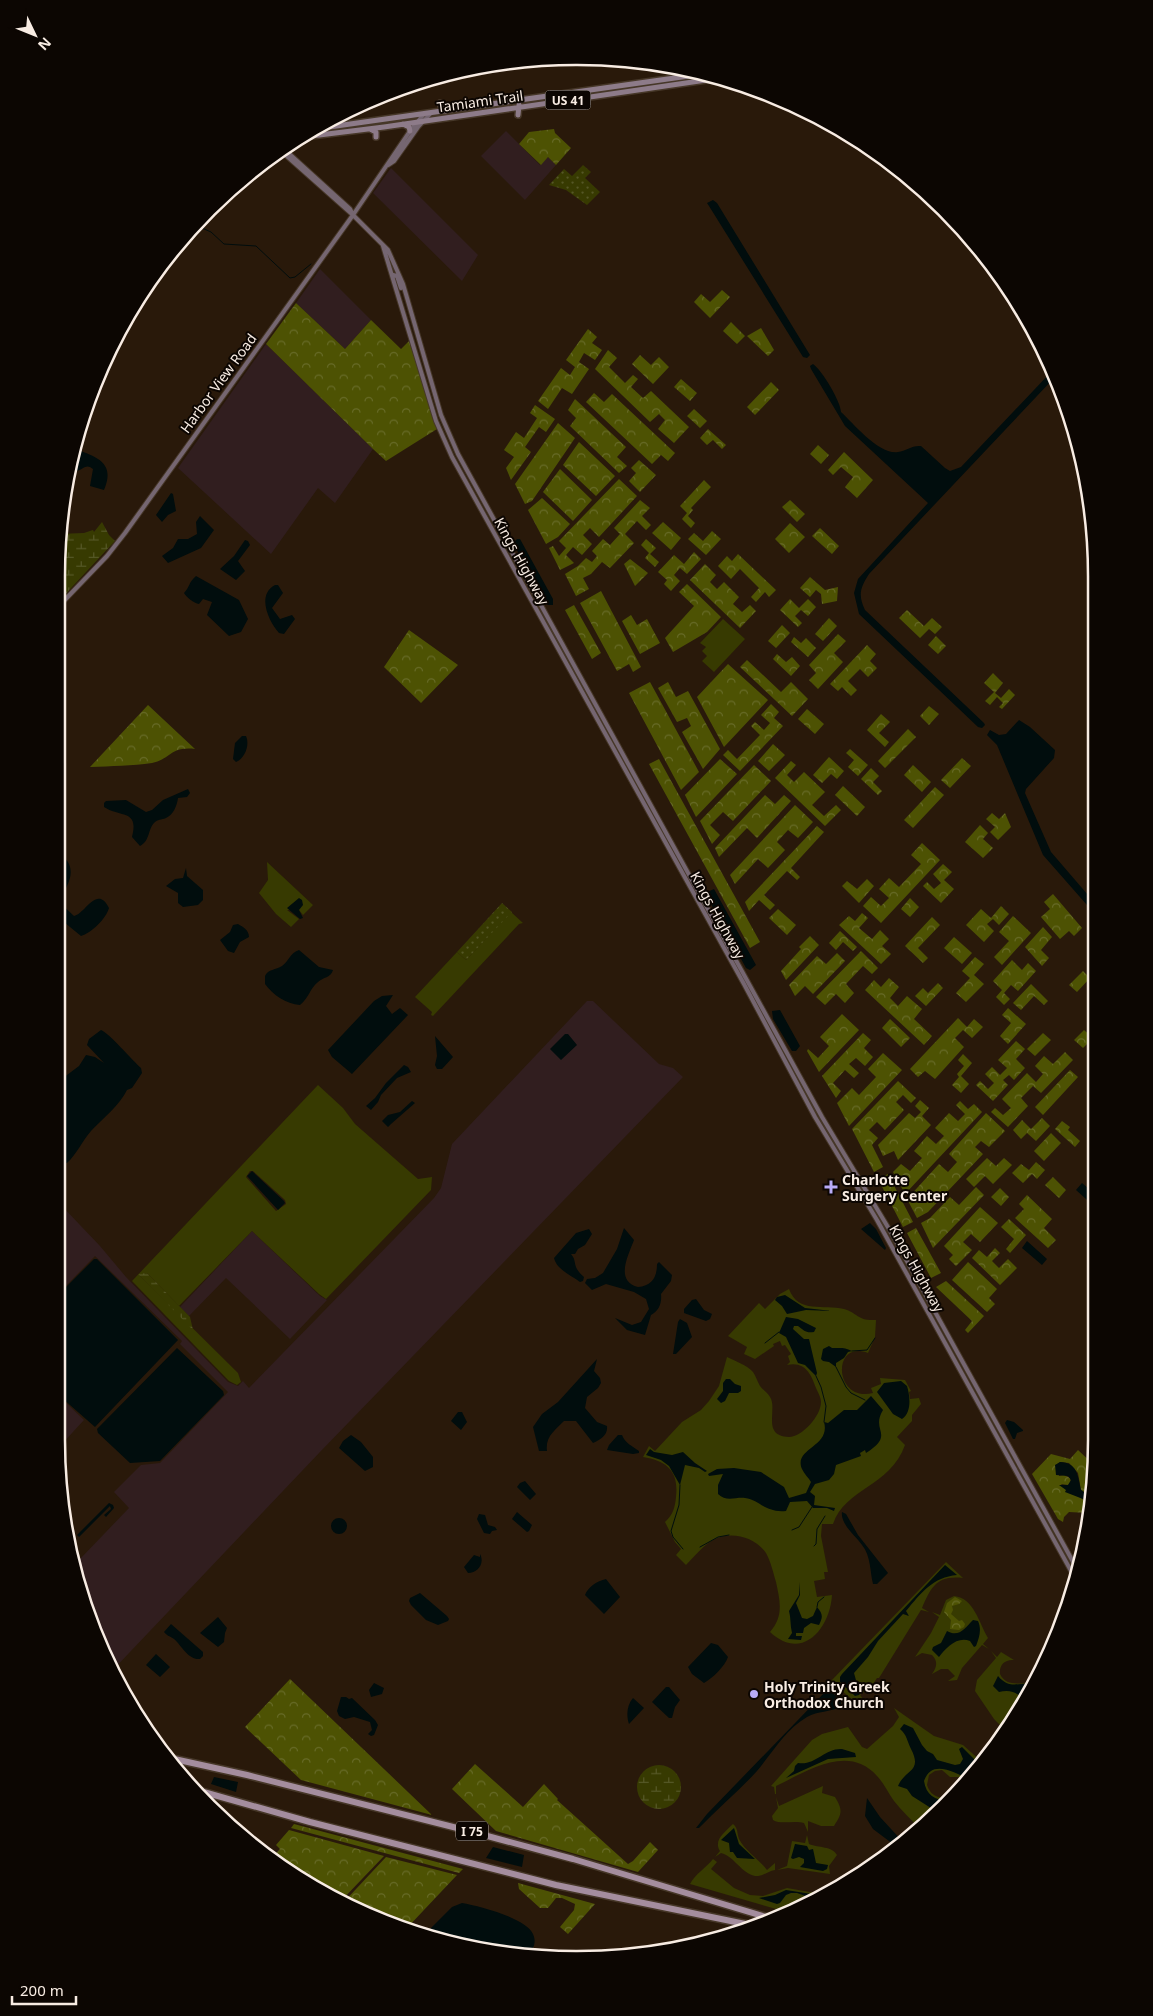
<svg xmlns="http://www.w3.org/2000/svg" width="1153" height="2016" font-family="'Noto Sans',sans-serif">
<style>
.industrial{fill:#311e1f}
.grass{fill:#373a01;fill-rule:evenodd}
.forest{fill:url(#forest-crowns)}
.wetland{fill:url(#wetland-marsh)}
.park{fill:url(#park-dots)}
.water{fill:#010d0d}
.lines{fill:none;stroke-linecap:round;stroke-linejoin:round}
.stream{stroke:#010d0d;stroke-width:1}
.secondary-casing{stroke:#463728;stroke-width:6}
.primary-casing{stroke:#463728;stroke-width:8}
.motorway-casing{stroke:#463728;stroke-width:9}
.secondary{stroke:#756671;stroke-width:4}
.primary{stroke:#8d7b89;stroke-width:5}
.motorway{stroke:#a48d9e;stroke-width:6}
.poi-dot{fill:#b8abf7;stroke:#0c0602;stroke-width:2}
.labels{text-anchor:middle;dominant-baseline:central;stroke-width:4;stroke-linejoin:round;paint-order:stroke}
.shield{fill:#0c0602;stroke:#b1a7a0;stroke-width:1}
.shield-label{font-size:12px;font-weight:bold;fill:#f8ece3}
.street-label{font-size:14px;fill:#f8ece3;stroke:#0c0602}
.poi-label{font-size:14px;font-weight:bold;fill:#f8ece3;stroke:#0c0602;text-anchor:start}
.rim{fill:none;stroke:#f8ece3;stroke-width:2.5}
</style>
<defs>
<pattern id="forest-crowns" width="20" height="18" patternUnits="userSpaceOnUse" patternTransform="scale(1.25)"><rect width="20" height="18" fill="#4d5203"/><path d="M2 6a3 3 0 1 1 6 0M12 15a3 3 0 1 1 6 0" fill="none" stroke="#676b28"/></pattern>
<pattern id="wetland-marsh" width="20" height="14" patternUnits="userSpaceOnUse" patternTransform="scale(1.25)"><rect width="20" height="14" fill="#373a01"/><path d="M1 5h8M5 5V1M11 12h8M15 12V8" fill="none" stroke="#555726"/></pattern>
<pattern id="park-dots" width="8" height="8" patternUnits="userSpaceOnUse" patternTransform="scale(1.25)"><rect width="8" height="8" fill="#373a01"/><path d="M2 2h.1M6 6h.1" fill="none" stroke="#555726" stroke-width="1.8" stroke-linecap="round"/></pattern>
</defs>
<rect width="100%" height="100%" fill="#29190a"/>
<!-- industrial -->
<path class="industrial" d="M506,131L540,165L548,157L556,165L525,200L481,156Z
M391,168L478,255L462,281L373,193Z
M320,269L371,320L345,349L296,303Z
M266,344L373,449L335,503L318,488L271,554L178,468Z
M587,1001H593L659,1064L673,1068L683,1077L320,1452L111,1672L84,1606L71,1551L80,1559L129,1508L114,1492L141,1465L160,1463L228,1392L180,1344L182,1341L95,1256L60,1292V1204L100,1246L126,1277L228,1382L238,1386L243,1381L249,1388L434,1198L441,1188L452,1144Z
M252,1231L320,1296L327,1300L290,1339L226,1278L189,1316L180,1307Z
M60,1397L84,1420L61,1445Z"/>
<!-- grass -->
<path class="grass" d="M723,619L745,639L714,672L702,661L707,656L702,651L706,647L700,643Z
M267,862L313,905L303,915L299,910H287L299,919L291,927L276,914L259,893L268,880Z
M511,912L523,923L519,924L433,1016L431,1015L432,1012L415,997L457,952L466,960Z
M318,1085L343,1108L355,1124L418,1179L432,1177L431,1190L326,1299L319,1294L252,1231L179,1306L147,1273L139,1275L238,1373L241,1382L237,1385L229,1381L132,1281ZM250,1171H253L285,1200L286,1204L276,1211L246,1177Z
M789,1289C798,1314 824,1304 844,1309C858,1313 857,1321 876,1320L875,1337L868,1353C831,1339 834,1403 873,1393L871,1388L881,1384L880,1378L905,1380L911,1391L909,1392L910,1399L919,1398L921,1404L912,1415V1421L897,1437L905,1445C890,1487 845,1488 833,1524H822L821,1536L828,1572H824L825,1579L814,1581L817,1597L832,1595C830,1629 802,1662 770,1632C784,1616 780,1601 776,1582C773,1572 771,1562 766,1553C755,1537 732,1531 715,1539C703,1545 695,1556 686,1565L676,1555L681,1549L675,1542L665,1522C673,1515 675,1507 676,1497C679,1471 667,1461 643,1457L649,1446L655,1451L682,1422L701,1410L709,1401L719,1386L727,1357C735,1361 747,1365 753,1372C756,1376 757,1381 760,1386C763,1390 768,1393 770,1397C778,1409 761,1436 789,1437C802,1437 821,1416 821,1402C821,1397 818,1393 816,1388C811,1374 805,1361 787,1365L790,1362L788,1356L791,1354L785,1345L782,1346L780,1341L773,1344L774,1346L755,1359L744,1354L747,1347L728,1336L759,1303L765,1309L780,1294Z
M946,1562L963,1578C937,1575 931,1587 922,1608L929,1612L921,1610L879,1678H877L871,1687L860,1695L866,1703L860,1705L856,1703L831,1681Z
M954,1596C974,1598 979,1623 988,1638L983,1644L989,1649L982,1645L962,1668L957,1680L948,1681L955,1676L948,1669H941L932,1674C937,1667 938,1661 932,1655L922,1653L915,1657L931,1633L939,1617L932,1612L940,1615L946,1600Z
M991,1651L997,1657L1001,1652L1014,1660C1005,1659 999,1665 1000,1674C1007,1688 1021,1682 1035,1683L1027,1700L1005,1730L994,1719L975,1691L977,1680L996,1658Z
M894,1708L934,1736L963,1745L982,1762L969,1781L958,1777H950L942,1770L935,1771L929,1775L927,1785C932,1799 942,1799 955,1795L921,1829C912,1821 902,1811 894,1801C888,1793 884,1783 877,1776C848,1743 806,1772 776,1786V1794H775L774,1787L771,1786L812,1740L822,1734L848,1727L862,1747L867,1749L893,1726L899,1717Z
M823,1786L822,1793L835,1797C843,1810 842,1814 834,1826H821L808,1821V1832L804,1823C794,1820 781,1825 773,1820L772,1816L778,1808L776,1797L779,1806Z
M733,1824C738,1828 737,1833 739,1839C745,1851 759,1859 767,1870L775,1863V1870C768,1871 762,1877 755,1876C741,1873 734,1856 721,1853L715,1857L720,1851C713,1840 725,1832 733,1824Z
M807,1835L809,1844C819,1848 832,1846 837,1855L829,1866L830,1874L788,1868L777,1870L787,1866L792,1841L805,1843Z
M713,1859L717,1862L711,1869L734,1888L750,1895L763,1896L787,1888L827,1895L790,1913L690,1884C695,1874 706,1868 713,1859Z"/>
<!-- forest -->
<path class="forest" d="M554,129L555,133L571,148L556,165L548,157L541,165L519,144L529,132Z
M722,290L730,297L710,318L694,302L701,294L710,302Z
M296,303L345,349L371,320L401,349L410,340L437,429L386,461L373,449L266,344Z
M731,322L745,336L737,344L723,331Z
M761,328L774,350L768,356L747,336Z
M588,329L597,337L592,343L602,350L595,360L584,353L579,362L589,369L572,394L562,388L548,409L538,401L561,368L570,375L575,367L566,360Z
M608,350L617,358L609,367L625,383L633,375L638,379L631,387L643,398L651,391L689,427L674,443L658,429L665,420L659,414L650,422L595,369Z
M640,355L651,365L659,357L669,367L653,384L632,364Z
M681,379L697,393L690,401L674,387Z
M771,382L779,390L755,415L747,407Z
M594,393L604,402L612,394L675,453L668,461L661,455L652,464L586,402Z
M575,399L626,447L617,457L627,466L619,473L570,426L576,418L568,410Z
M535,405L555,419L546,432L539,427L525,447L531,452L511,480L506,468L514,457L504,450L516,432L524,438L537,418L530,413Z
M694,409L707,421L700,428L687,416Z
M558,423L575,438L532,501L525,504L515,484Z
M708,429L726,445L722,449L713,440L707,445L700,438Z
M579,442L615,476L596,496L563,465Z
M818,445L829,455L821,464L810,454Z
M844,452L873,480L857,498L845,487L853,477L841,467L833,475L828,470Z
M639,460L656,475L640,492L629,481L636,473L631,468Z
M560,469L592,500L573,521L543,492Z
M619,479L637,496L599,537L590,528L583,535L592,544L582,555L573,547L566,555L574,563L560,570L549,548L553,546L559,556L566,548L559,541Z
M704,480L711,487L691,508L693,510L688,516L695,523L691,528L682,519L687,513L680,506Z
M542,498L570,524L558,537L546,544L528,510Z
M640,500L650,508L642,516L651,525L646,530L637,521L625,534L634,543L610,568L602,562L591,574L583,578L589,589L576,596L565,574L578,566L586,558L592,562L597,556L592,551L603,539L610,545L620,534L614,528Z
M790,500L805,514L797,522L782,507Z
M663,522L681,538L671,550L652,533Z
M790,523L805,537L789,553L775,539Z
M820,528L839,546L832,554L812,536Z
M712,531L721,539L706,555L688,539L694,533L703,541Z
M646,539L656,548L650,554L659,562L655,567L645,558L649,553L641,545Z
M694,552L701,559L687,574L680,568L674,575L680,581L671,591L664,584L667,580L658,572L674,555L684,564Z
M738,554L776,590L769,597L765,592L756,602L751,597L759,588L740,569L731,579L718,566L727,556L732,561Z
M630,559L648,573L635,586L624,564Z
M705,564L716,575L710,582L717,589L724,582L739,597L733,604L742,612L750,605L756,611L740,628L690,580Z
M810,577L825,590L838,587L837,601L822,604L821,594L816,590L810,597L800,588Z
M687,584L721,617L707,632L673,652L665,638L694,606L679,592Z
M601,591L641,667L633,672L629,664L617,671L580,603Z
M790,599L799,608L808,599L816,607L808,616L801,610L795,616L802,623L798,627L780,610Z
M574,605L601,653L592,659L565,610Z
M907,610L924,626L932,618L942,627L935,634L929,629L920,638L899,618Z
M631,615L637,625L647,619L660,643L640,654L622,621Z
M829,618L837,626L823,641L815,634Z
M782,625L790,633L776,648L768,641Z
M409,630L458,665L421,703L384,667Z
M838,634L846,641L834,653L843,662L818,689L809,680L816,673L809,665Z
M936,636L946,646L938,654L928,645Z
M794,637L801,643L806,638L816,648L808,657L791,642Z
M867,645L876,654L870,661L877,668L868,677L860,669L848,681L857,690L851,696L842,687L838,691L830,684Z
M777,654L786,662L792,657L800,666L791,676L773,659Z
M747,660L781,692L791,682L808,699L792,716L740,667Z
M728,664L768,700L724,747L697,697Z
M993,673L1003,683L995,693L1001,698L1009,689L1015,695L1002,709L999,707L1003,703L997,697L990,705L985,701L994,692L984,683Z
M650,682L699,772L681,790L629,693Z
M668,682L676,697L688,691L720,749L703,769L682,732L691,726L687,718L677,722L658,688Z
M771,704L779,712L774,718L783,726L740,771L723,755L728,750L737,759L760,735L751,726L755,722L764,730L770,723L761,715Z
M148,705L195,749C170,746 170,760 152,763C132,766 111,766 90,767Z
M929,706L939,714L929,725L920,716Z
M807,709L824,724L815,734L798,719Z
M881,714L890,722L879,733L889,742L885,747L867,730Z
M908,729L916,737L885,768L878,761Z
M773,744L785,755L769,771L758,761Z
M850,749L868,765L858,776L848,767L854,760L846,753Z
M829,757L844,771L837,779L831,774L822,783L813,775Z
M962,758L971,766L950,788L941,780Z
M659,759L760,942L750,948L649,764Z
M720,759L737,774L696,817L685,795Z
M791,761L796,765L787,775L794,782L804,772L825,792L812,805L824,816L836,805L841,810L825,826L775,778Z
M754,765L771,781L733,821L723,812L710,825L720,835L712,844L700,821Z
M913,765L931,782L922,792L904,775Z
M871,768L879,776L873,782L882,791L878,795L861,779Z
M843,786L865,807L857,816L835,795Z
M935,787L944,795L913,828L904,820Z
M765,795L775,804L784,795L791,801L757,838L747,828L719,857L715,848Z
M795,805L813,822L798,838L788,830L777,842L785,850L768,868L758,859L735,884L730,875Z
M992,813L999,819L1005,813L1011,827L998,840L990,832L995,827L986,819Z
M980,825L988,833L983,839L993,848L983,858L965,842Z
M817,826L824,832L791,868L800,877L797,880L787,871L764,895L775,905L770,910L759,900L749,911L745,902Z
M922,843L940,860L881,923L863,906L871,897L881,906L889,898L879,889L889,878L899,887L921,864L911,855Z
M943,864L952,872L944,880L954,889L941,903L923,886L927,882L934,889L941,883L933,874Z
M867,879L874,886L859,903L842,886L847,881L857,889Z
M1053,894L1082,928L1074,936L1069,931L1060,939L1041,917L1050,909L1044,902Z
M910,898L919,907L910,917L901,909Z
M1001,906L1009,914L999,925L993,919L987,924L994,931L984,942L966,925L981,909L991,918Z
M778,909L796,925L787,935L769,918Z
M862,913L868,918L859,928L872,939L880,930L889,939L882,946L891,954L881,964L839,925L849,916L855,921Z
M1013,916L1031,933L1002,965L994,957L1009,941L999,932Z
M932,917L940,925L918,948L928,958L923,963L905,946Z
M1043,927L1052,937L1041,950L1049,958L1042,966L1025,947Z
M840,931L857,947L853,951L843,942L836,950L829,943Z
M810,936L819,945L786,980L781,971L801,949L799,947Z
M954,937L972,953L962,964L944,948Z
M861,951L878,968L872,974L863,966L846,984L854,993L845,1003L836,994L825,1005L816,997Z
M837,953L845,961L813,994L805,986L795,996L789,985L817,956L826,964Z
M975,957L984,964L974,975L984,984L966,1002L956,993L970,978L962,971Z
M1012,960L1022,970L1028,963L1036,971L1018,991L1011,985L1004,993L1010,999L1004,1005L996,997L1002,990L993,981Z
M1083,971L1090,978L1077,992L1069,985Z
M889,978L899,987L890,998L898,1006L907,996L922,1009L914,1019L932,1036L924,1045L865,990L874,980L881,987Z
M938,983L943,988L926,1006L915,996L923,988L928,993Z
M1031,984L1048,1001L1044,1005L1034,996L1021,1010L1013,1003Z
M1008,1008L1026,1024L1008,1044L1000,1036L1011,1023L1002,1015Z
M842,1014L859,1030L819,1072L807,1051L808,1049L818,1058L829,1046L820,1037Z
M958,1018L967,1027L974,1019L983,1027L972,1038L963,1030L955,1038L964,1047L935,1079L925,1071L918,1077L910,1069Z
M890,1019L910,1038L901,1047L882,1028Z
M1084,1030L1093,1038L1083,1048L1074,1040Z
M863,1033L871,1040L864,1048L873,1057L865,1066L856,1058L849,1064L859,1073L854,1078L845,1070L833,1083L841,1091L836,1098L822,1076Z
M1043,1033L1051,1040L1035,1056L1027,1049Z
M1016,1041L1025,1049L1016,1059L1025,1068L1014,1080L1009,1075L1003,1080L1008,1085L993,1101L976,1085L980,1081L988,1089L994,1083L985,1074L992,1067L1000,1075L1007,1068L998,1060Z
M1065,1052L1073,1060L1041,1093L1033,1086L1021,1098L1028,1106L1008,1127L991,1112L995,1108L1003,1115L1011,1108L1002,1099L1027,1073L1036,1082L1043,1074L1035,1066L1044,1056L1053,1064Z
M883,1053L902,1070L849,1126L837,1103L852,1088L859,1095L876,1077L868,1069Z
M963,1054L972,1063L961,1076L969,1084L961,1093L952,1085L959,1077L957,1074L964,1066L958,1060Z
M1070,1070L1078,1077L1043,1115L1035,1107Z
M898,1081L916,1098L911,1103L903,1095L896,1102L904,1110L885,1130L877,1122L869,1130L878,1138L872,1145L883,1167L874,1172L852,1129Z
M920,1100L929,1108L922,1116L931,1125L898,1160L894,1151L883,1156L878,1145L909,1113L915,1118L921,1112L915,1106Z
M960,1101L968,1109L974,1104L982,1112L905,1194L893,1172L901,1164L910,1171L922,1158L914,1151L927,1136L936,1144L944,1136L935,1128L949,1113L958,1121L965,1114L956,1105Z
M986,1113L1005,1131L989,1147L981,1141L975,1147L983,1154L928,1212L917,1218L907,1199L939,1164L948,1172L957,1162L949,1154Z
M1042,1118L1050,1126L1036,1141L1027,1133L1021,1139L1013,1130L1022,1120L1031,1129Z
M1062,1121L1070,1127L1068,1130L1080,1141L1075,1147L1055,1129Z
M1051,1133L1061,1143L1044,1161L1034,1151Z
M987,1158L996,1166L1004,1158L1012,1165L993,1184L985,1176L974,1187L966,1179Z
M1036,1162L1045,1170L1037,1179L1032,1174L1023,1183L1012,1173L1021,1164L1029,1170Z
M888,1174L913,1222L903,1227L878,1179Z
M1053,1177L1066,1190L1059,1198L1045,1185Z
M976,1187L984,1195L933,1248L921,1223L930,1218L950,1197L959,1205Z
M1000,1188L1009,1197L1001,1206L991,1197Z
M1027,1195L1052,1219L1044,1228L1056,1240L1048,1248L1015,1218L1024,1209L1019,1204Z
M980,1207L998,1223L980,1242L971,1234L963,1242L972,1250L956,1266L949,1259L953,1255L944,1246Z
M1009,1219L1026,1235L1010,1253L1006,1249L1014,1239L1001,1227Z
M916,1228L941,1273L931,1278L907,1233Z
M995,1248L1000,1253L992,1261L999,1268L1008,1259L1017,1268L1000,1285L972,1258L979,1250L987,1257Z
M968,1262L997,1289L989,1298L995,1304L987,1312L952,1280Z
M946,1281L984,1316L968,1333L965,1330L972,1321L936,1287Z
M1078,1450L1096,1467L1091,1497L1081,1490L1078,1473L1069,1463L1060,1462L1058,1464L1059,1476L1064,1475L1070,1478L1071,1482L1068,1485L1061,1484C1070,1496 1091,1496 1088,1513L1069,1512L1064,1517L1063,1522L1058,1519L1032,1474L1051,1454L1070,1459Z
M955,1597L962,1601L959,1604L952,1606L953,1610L951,1614L959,1621L962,1620L965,1624L964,1627L959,1630L950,1629L951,1620L944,1612L947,1603Z
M290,1679L432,1815L301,1780L245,1727Z
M475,1764L523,1807L544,1784L558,1799L557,1800L628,1864L633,1861L650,1842L658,1850L638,1872L496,1831L452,1789Z
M294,1824L463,1869L459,1873L291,1828Z
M289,1830L384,1856L340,1902L287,1872L271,1859L280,1849L276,1845Z
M386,1857L457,1875L406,1929L342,1904Z
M518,1883L595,1904L568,1934L560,1927L574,1910L575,1904L562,1898H556L548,1908H540L519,1889Z"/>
<!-- wetland -->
<path class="wetland" d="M102,522L109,535L115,541L58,602L59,534L84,533L93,530L94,532Z
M147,1273L190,1317L193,1330L138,1274Z
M637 1787a22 22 0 1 1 44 0a22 22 0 1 1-44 0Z"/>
<!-- park -->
<path class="park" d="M583,165L591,172L585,178L600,192L587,205L566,190L549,185L564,169L572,176Z
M502,903L512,912L466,960L457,952Z"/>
<!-- water -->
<path class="water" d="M713,200L717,203L810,355L807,358L803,357L709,206L707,203Z
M813,364C822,370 841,402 841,412C854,424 879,455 898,452C906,451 912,445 921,446L945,468L950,471L961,467L1051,372L1054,378L869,574C860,588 858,595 865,610L984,723L985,725L982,728L978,727L859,614L854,593L858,579L928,503L845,426L811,369L810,366Z
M81,451C102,459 114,466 104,490L90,486L93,469C86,463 84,469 77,471L70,468L72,454Z
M171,493L173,494L176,511L168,515L162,522L156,515Z
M200,516L214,530L201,548L168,563L162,556L173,548L178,539H188L197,534L196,522Z
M517,539H520L553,599V605H548L546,603L513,543Z
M245,540L248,541L250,545L238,561L245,571L236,580L220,569L234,556Z
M196,576L239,600L248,619L241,632L229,636L207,615L212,602L203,599L199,604C194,603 186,597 184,593C190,587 188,583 196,576Z
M275,585H278L283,593L272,608L280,619L292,615L295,619L284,634L279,633C269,622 256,595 275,585Z
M1019,720L1030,727L1055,750L1054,758L1026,789L1025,793L1051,852L1094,902V913L1043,855L997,745L987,735L990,730L999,735L1006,734Z
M242,736H246C250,745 245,758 236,762L233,759L235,743Z
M188,789L190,793L187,797L178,798C177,806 173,815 166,818C161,820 158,819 154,823C148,829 150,841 140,846L132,837C139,809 121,818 104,807V803L106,801L126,800L146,812L152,810L163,800Z
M58,853C79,865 70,884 59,899V902L74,916C85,914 97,884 109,908C106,919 91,933 81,936L59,918Z
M186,868L187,876L203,890V900L198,905L183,907L178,903V893L166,886L175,879L183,878Z
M714,889L756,965L750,970L746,968L705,893Z
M299,898L302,900L303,905L299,910L303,918L300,919L287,908Z
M238,924C243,927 249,930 249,937L240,942L234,953L228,951L220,940L230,932L233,925Z
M299,950L319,967L333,970C331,978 323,977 318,982C310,988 309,998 300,1005C286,1004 273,995 265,984C265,983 265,978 265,976C268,969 276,970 282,966C290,960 289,954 299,950Z
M393,995L386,1006L392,1014L400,1008L408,1015L352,1074L332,1057L328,1050L374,1001L382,996Z
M780,1010L800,1046L796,1051H792L773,1019L772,1011Z
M101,1030C108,1032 133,1061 141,1068L142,1073L132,1088L127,1090C120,1105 102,1119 91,1131C82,1141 77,1154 67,1163L60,1162L59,1081L79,1066L86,1055L95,1057L104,1063L87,1045L89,1039Z
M565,1034H568L577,1045L561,1060L550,1049Z
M435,1036L453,1057L442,1069H437L435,1065L437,1056Z
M404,1065L408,1067L411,1072L397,1078L381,1095L378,1102L371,1110L366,1106L375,1098L386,1083Z
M412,1101L415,1103L391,1124L388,1127L382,1121L388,1115L400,1112Z
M252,1171L284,1201L285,1203L278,1210L247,1176Z
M1082,1183L1095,1194V1207L1076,1190Z
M870,1223L876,1229L886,1248L885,1250L861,1229Z
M624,1228L634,1240C629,1254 614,1281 638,1287C652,1286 657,1277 657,1264L659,1262L672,1275L671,1281L661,1294C662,1303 659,1311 651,1315L645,1335L627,1330L615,1318L632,1325L641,1322L649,1309L646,1299L634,1292L606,1284L592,1290L585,1283L587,1279L595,1278L603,1273L617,1249Z
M589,1229L592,1234L585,1245L578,1249L575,1254H571C578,1262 571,1266 584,1277L583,1281L580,1282C571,1275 557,1270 554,1258L576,1233Z
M1027,1241L1047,1259L1042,1265L1022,1248Z
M94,1259H97L178,1340L95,1427L62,1398L60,1394V1293Z
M785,1295L805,1308L832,1311L806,1310L787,1314L782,1306L775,1300L777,1297Z
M696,1299L704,1310L712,1314L710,1319L706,1321L684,1313V1309L692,1300Z
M786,1317L798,1319L816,1328L814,1332C805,1333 805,1331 798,1326H794L793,1329L804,1339H809L817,1373L816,1376L805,1365L798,1363L786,1337L779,1333Z
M680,1319L687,1323L692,1337L676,1354H673L678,1322Z
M829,1346L832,1348C841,1348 844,1347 852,1351L848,1352L844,1358L836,1363V1367L829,1362L823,1361L821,1359L823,1349Z
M177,1348L223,1391L224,1395L160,1461L130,1463L98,1433L97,1429Z
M597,1359L594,1371L600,1378L601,1383L598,1388L587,1397L585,1408L597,1422L607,1426C608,1435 601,1439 593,1443L576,1421H564C555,1430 545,1437 547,1451H539L533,1427L542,1414L558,1402Z
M726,1379H730L735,1384L741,1386V1391L738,1393H729L725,1401L721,1403L717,1399L723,1391V1383Z
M901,1381L907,1386C910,1396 912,1412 902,1419L893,1414L877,1392L884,1383Z
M871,1396L883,1410C870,1431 896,1434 866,1453L865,1450L860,1453L861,1456L836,1465L834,1474L829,1480L815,1484L810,1492L815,1496L814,1505L835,1508L834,1511L827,1508H813L807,1501L790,1502L786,1511C765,1513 760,1500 745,1498C735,1497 726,1502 718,1494V1485L723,1474L709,1476L708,1474L717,1469L734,1468L761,1472L784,1487L789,1498L806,1493L811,1482C809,1478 804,1474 802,1469C793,1448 831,1447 824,1422L828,1423L844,1410H857Z
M458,1412H462L467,1422L461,1430L451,1421Z
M1007,1420L1014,1422L1023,1430V1431L1017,1433L1015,1439H1013L1005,1423Z
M351,1435L361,1442L373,1457V1467L365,1471L339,1448L343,1441Z
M618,1435H622C625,1443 632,1446 639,1451V1453L633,1454L607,1450L609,1445Z
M650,1449L654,1452L672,1455L683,1452L695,1463L707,1471L705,1472L699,1468L685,1465L680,1485L669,1466L661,1460L646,1455Z
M1060,1462C1077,1462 1078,1476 1081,1490L1091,1497L1089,1509L1083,1499L1065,1492L1066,1490L1059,1485H1068L1071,1480L1068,1476L1056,1475L1055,1465Z
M525,1481L536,1494L530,1500L517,1487L520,1483Z
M109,1503L113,1505L114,1508L106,1517L104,1515L111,1509L110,1506L79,1537L77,1535Z
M517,1512L532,1525L529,1531L527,1532L512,1519Z
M842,1512L846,1514L858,1535L888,1573L877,1584H873C870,1572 871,1556 862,1545C856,1536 840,1524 842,1512Z
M479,1514L485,1515L488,1525L495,1527L497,1530L492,1531L490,1534L484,1533L477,1519Z
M331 1526a8 8 0 1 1 16 0a8 8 0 1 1-16 0Z
M480,1554C485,1563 478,1573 468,1573L464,1567L474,1555L480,1557Z
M945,1565L957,1575C933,1577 921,1593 906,1611L909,1616L903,1614L878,1641L868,1657L854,1673L857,1684H864L867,1686L859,1695L855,1696L840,1682V1677L842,1674Z
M606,1579L620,1597L604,1614L585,1595C588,1587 597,1581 606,1579Z
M800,1582V1595L796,1603L802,1618L807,1619L813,1616L817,1607C823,1614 823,1617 819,1625L811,1623L804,1628L803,1633H796V1636H802L801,1640L788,1639L792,1633C790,1625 791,1618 789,1611L799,1595Z
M420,1593L447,1616L449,1619L448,1621L438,1625L426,1620L411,1605L409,1601L410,1598Z
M218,1617L227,1628L225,1633L224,1642L218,1647L200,1633Z
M973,1620L978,1621C982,1630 979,1638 976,1646L974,1647L970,1641C957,1636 946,1648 939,1657L932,1650L933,1647L941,1643L947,1631C959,1638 965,1628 973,1620Z
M171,1624L203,1652V1656L200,1659C188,1660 182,1646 174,1639C170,1636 167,1636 164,1632Z
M711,1643L718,1645L728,1657C725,1666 713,1678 704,1683L692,1674L688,1667Z
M156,1654L170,1667L160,1677L146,1665Z
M998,1676C1010,1690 1018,1682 1034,1684L1024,1704C1020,1692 1010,1689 999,1692L993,1686Z
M374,1683L384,1688L382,1694L371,1697L369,1690Z
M666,1687H669L680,1700L675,1707L672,1718H669L652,1702Z
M826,1691L833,1693L841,1702V1707C830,1712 818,1711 807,1717C786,1729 772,1753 757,1771C739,1791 718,1808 699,1828H696L707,1814Z
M341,1697H346L349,1699L352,1698L375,1720L378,1725L374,1735L371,1736L368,1734L372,1730L370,1722L354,1717L345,1719L339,1716L337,1711Z
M633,1698L644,1708L629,1724C626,1715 627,1705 633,1698Z
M904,1724L913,1728L922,1745L927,1751L933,1754L937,1760L955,1765L960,1764L963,1759L959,1749L962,1747L980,1765L970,1779C954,1773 932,1758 924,1781C926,1795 935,1800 948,1801L952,1798L925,1825L924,1823L933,1815L934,1810L912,1796L907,1789L898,1786C905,1769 923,1772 911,1749C907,1741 907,1735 900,1729Z
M842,1749L855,1753L856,1757L828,1759L786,1778L794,1771L795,1766L798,1763C815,1766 825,1748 842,1749Z
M214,1777L238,1782L236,1792L211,1784Z
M867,1798L880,1817L903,1842L897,1847L873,1829L865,1816Z
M734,1828L739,1844L755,1859L737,1858L733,1852H730L729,1843L721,1840Z
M795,1844L807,1846L809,1850L813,1849L816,1863L828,1865L827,1869L823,1871L800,1867L804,1863V1859L799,1857L793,1859L791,1858Z
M493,1847L524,1855L522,1867L486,1858Z
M786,1890L824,1896L817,1900L797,1893H791L786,1895L780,1903L777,1904L759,1898L775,1895Z
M462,1903C479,1906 526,1918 533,1934C537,1943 533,1949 528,1956C495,1955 458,1948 427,1937L428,1931L452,1907Z"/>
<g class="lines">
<!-- stream -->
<path class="stream" d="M195,225L211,232L224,244L256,246L290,278L295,277L311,264
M765,1343L779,1332
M852,1351L867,1350L875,1338
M836,1367L846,1387L851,1393L865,1400
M816,1376L821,1387L826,1406L824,1422
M680,1485L679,1505L671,1531L673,1537L683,1549
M792,1530L799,1527L812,1507
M814,1546L816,1544L817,1529L825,1516
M700,1547L718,1537L729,1535
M817,1607L818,1602L824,1597"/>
<!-- secondary casing -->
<g class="secondary-casing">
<path id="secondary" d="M285,150L350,209L352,213
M281,151L353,215L388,250L403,284L441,415L458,454L822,1117L892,1234L1077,1569
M388,165L394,161L418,127L431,113
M383,246L436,421L452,457L744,984L815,1117L877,1220L1075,1578
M393,275L397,276L401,288
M58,607L107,556L125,533L353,215L410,131L424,114"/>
</g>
<!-- primary casing -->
<g class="primary-casing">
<path id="primary" d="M440,103L442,109L446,111
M518,115L519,105
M403,124L409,127L410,131
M315,129L703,74
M370,129L376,132V137
M303,137L384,127L720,78
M286,147V151"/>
</g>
<!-- motorway casing -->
<g class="motorway-casing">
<path id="motorway" d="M165,1757L247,1775L469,1831L573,1859L776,1920
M193,1789L310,1822L556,1885L755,1926"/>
</g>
<!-- secondary -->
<use href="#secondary" class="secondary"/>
<!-- primary -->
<use href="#primary" class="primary"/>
<!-- motorway -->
<use href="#motorway" class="motorway"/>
</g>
<!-- markers -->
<g class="poi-dot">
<path d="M828.5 1179.5h5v5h5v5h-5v5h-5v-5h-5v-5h5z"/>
<circle cx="754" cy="1694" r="5"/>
</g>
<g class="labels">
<!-- shield labels -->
<g class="shield">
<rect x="545.5" y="90.5" width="45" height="19" rx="4"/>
<rect x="456" y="1821.5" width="32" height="19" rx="4"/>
</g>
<g class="shield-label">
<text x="568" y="100">US 41</text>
<text x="472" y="1831">I 75</text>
</g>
<!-- street labels -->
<g class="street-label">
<text transform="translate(480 101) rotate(-8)">Tamiami Trail</text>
<text transform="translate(218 383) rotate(-54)">Harbor View Road</text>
<text transform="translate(522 561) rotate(61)">Kings Highway</text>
<text transform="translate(718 915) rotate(61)">Kings Highway</text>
<text transform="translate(917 1268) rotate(61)">Kings Highway</text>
</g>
<!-- poi labels -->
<g class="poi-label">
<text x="842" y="1179">Charlotte<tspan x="842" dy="16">Surgery Center</tspan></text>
<text x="764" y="1686">Holy Trinity Greek<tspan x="764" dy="16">Orthodox Church</tspan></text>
</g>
</g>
<!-- crop -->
<path d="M0 0H1153V2016H0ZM576 65H577A511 511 0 0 1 1088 576V1440A511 511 0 0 1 577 1951H576A511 511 0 0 1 65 1440V576A511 511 0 0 1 576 65Z" fill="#0c0602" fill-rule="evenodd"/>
<path class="rim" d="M576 65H577A511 511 0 0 1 1088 576V1440A511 511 0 0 1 577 1951H576A511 511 0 0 1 65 1440V576A511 511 0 0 1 576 65Z"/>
<!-- north arrow -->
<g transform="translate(35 35) rotate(133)" stroke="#0c0602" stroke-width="4" paint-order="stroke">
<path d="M0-4L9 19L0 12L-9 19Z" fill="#f8ece3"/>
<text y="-8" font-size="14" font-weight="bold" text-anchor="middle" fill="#f8ece3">N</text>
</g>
<!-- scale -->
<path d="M12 1996v8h64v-8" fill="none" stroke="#f8ece3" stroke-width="2.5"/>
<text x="20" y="1996" font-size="15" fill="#f8ece3" stroke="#0c0602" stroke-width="4" paint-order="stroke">200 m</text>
</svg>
